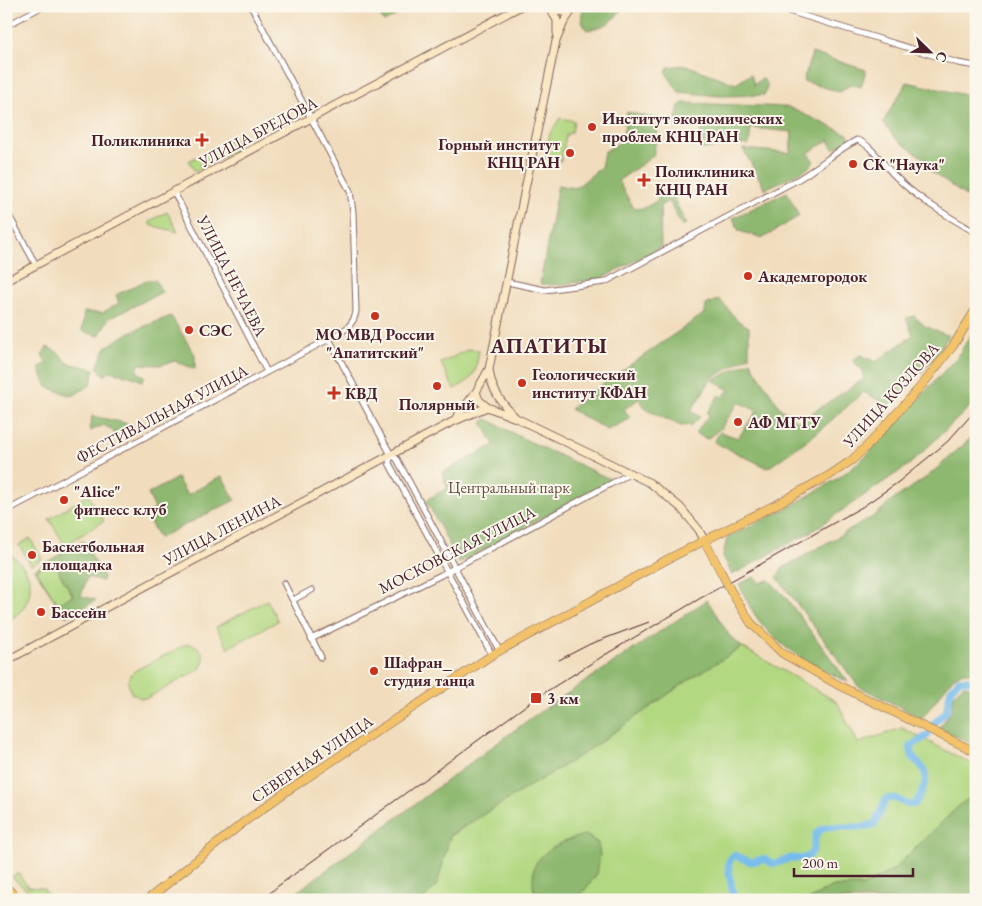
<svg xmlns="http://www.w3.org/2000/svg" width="982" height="906" font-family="'EB Garamond',serif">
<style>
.green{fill:#b3d882;stroke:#7e7c56}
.forest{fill:#8eb870;stroke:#6c6c4e;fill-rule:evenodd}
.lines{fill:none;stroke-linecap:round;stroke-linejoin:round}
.river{stroke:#74bbec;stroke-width:7}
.street-casing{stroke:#84625e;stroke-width:7}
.secondary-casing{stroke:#84625e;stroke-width:9}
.primary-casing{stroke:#84625e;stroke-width:9}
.street{stroke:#fff;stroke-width:5}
.secondary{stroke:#fae7c3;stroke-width:7}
.primary{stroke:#f2c36a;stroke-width:8}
.rail{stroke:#4a1f2b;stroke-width:1}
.primary-bridge-casing{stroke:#84625e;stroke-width:9;stroke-linecap:butt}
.primary-bridge{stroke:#f2c36a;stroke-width:8}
.poi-dot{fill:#c8321e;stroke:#fbf7ec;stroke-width:2}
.labels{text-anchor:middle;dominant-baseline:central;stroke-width:4;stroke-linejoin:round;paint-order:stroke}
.poi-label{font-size:16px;font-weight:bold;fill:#4a1f2b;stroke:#fbf7ec;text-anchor:start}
.street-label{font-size:16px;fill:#4a1f2b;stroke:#fbf7ec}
.park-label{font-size:16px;fill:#644d41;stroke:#fbf7ec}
.district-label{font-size:21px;font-weight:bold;letter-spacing:1px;fill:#4a1f2b;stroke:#fbf7ec}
</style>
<rect width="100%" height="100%" fill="#fbf7ec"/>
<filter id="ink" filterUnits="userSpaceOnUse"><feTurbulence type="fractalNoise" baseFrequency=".02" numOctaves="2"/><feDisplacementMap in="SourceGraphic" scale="10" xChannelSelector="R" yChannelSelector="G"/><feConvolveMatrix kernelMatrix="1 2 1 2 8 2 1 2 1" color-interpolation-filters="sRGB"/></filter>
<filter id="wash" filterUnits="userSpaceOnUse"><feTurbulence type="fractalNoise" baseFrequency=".0096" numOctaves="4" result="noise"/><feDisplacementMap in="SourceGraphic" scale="20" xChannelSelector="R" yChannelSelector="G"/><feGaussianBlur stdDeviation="1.12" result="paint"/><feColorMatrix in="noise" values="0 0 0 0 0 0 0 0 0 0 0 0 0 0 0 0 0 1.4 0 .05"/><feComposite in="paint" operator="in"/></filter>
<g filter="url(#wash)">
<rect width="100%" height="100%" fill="#f1ddbd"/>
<!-- green -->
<path class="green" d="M560,118L574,121L572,132L566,135L561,161L544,158L550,134Z
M233,137L239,148L195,172L189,161Z
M167,212L178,232L150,225V221Z
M469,349L479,351C475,374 476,378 454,389L441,363Z
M88,495L104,521L65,545L49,519Z
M30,538L42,559L31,565L19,545Z
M6,552C30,565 39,590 20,612C17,616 11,618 6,621Z
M50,562L58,567L60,574L73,596L57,604L36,570Z
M267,600L278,621L228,648L216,627Z
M187,644C202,644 209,658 199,670L147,698H140L131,693L128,682L130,675L136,670Z
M742,647L837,702L858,743L902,728L976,766V795L962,803L893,870L863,886L831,887L809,900H570L584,891L533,888L541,900H423L437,885L450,836L690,679Z
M18,873L28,887L43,888L51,900H38L12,877Z"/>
<!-- forest -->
<path class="forest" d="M375,6L392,7L393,9L398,6H414L384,22Z
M584,6H616L620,11C612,24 602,27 587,30C580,22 581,15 584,6Z
M812,53L866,70L861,87L851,84L840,92L803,81Z
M686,65L736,84L751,74L754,85L762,78L768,85L764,95L720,96L679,92L666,73L668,67Z
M907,82L961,94H976V185L967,197L922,165L926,160L896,139L883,122Z
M684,103L788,107L849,135L848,141L834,149L829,140L808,153L814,162L807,169L765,189L743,149L790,153L792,132L751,128L749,145L734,144L699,150L701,128L675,122L679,106Z
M627,112L654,118L657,117L659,123L653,156L618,181L633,207L642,209L659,200L656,193L668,186L686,224L682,226L669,201L660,206L661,247L602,278L560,285L540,284L558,185L574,188L581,184L601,167L604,152L622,141Z
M787,192L799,216L763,238L739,231L733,218Z
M147,280H155L162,292L108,319L99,336L82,331L84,312L102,313L119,303L116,295Z
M719,299L738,321L749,327V356L712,378L691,411L700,417L692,425L681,426L647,410L639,399L624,409L630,419L607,430L570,409L607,381L705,313L706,305Z
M171,316L195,355V369L175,361L160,365L139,364L137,372L145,376L142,381L133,377L110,371L105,376L97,367L106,347L130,332Z
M914,316L925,326L949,336L934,358L890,407L864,392L813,436L768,468L714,442L720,432L738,438L757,411L739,402L721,428L707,439L695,433L709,415L707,413L719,395L722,397L729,390L713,380L751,361L754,368L780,408L798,422L864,379L863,371L852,360L861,355L876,362L913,335L906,318Z
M976,327V401L910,464L812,531L732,575L723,556L727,538L791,506L840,477L868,454L957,357Z
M47,347L59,353L68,363L94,369L91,385L72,396L47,387L39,368L47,363L42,355Z
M92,416L130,424L135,431L118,437L116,436L112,430L104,425L90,431Z
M487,419L522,438L612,480L459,563L426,500L448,488L442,473L494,445L482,422Z
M976,431V674L963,672L953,678L922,718L858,686L777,577L783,568L874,516L897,497L927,477L969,440Z
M222,476L235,500L159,538L146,515L155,509L148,494L177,478L187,495Z
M83,541L103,576L102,581L87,577L81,596L96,600L66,617L35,569ZM50,562L58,567L60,574L73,595L58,604L36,571Z
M754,577L760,583L769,580L784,595L848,682C810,664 772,646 751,608C746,601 743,592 739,584Z
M707,600L729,635L742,647L690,679L589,750L450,835L437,885L423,900H286L531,718Z
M964,685L976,688V746L939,728L951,712L954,694Z
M976,795V900H809L831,887L863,886L893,870L962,803Z
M586,835L598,843L600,855L597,874L584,891L570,900H541L533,888C533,882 533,874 534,868C539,851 570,837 586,835Z"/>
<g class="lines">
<!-- river -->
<path class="river" d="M933,724L946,712L951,689L959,680H968L976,683
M729,900L733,894C732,881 723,864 734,855L751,862L764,859L774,864L791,858L802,859L809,856L813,850L816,834L820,830L827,827H864L875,824L886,799L895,798L908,805L915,804C921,793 931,779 922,767C913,756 914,764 910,747L928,735"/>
</g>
</g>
<g filter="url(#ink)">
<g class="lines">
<!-- street casing -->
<g class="street-casing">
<path id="street" d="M251,6L350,191L353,212L356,311C354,327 341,332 329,339L391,455L397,459L499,650
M772,6L958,63L976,66
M6,26L43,6
M174,192L267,372
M6,210L36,265
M507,282L545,290L605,282L797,180C818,168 835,151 857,140C871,144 885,167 896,177C919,200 948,216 976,233
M391,455L389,463L492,655
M6,511L329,339
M284,583L321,657
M293,600L312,590
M311,639L441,575L631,473"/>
</g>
<!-- secondary casing -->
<g class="secondary-casing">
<path id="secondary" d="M550,9L557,20V33
M550,9L563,12L573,8
M6,281L521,6
M476,392L479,400L487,407L516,418L650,483L680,507L699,530L704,540
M456,418L476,392L489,369
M516,418C502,404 491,390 489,369L524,194L556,41L564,22L575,6
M6,661L450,423L487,407"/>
</g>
<!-- primary casing -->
<g class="primary-casing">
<path id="primary" d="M704,540L721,572
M732,593L751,623L782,653L840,686L976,752
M6,887L19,900
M147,900L244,822L287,791L492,655L668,559L779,503L830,475L852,460L871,442L923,384L953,346L976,309"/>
</g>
<!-- street -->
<use href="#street" class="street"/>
<!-- secondary -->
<use href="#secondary" class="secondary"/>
<!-- primary -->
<use href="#primary" class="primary"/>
<!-- rail -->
<path class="rail" d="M559,660L590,644L649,622
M262,900L278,886L536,698L603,656L699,599L862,507L897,483L947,442L976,410"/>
<!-- primary-bridge casing -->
<g class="primary-bridge-casing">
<path id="primary-bridge" d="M721,572L732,593"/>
</g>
<!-- primary-bridge -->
<use href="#primary-bridge" class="primary-bridge"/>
</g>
</g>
<!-- markers -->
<g class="poi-dot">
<circle cx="592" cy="127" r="5"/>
<path d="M199.5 132.5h5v5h5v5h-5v5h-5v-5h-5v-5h5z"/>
<circle cx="570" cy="153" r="5"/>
<circle cx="853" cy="164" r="5"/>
<path d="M641.5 172.5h5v5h5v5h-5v5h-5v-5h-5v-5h5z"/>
<circle cx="748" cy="276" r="5"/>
<circle cx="375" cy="316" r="5"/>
<circle cx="189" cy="330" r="5"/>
<circle cx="522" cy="383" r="5"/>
<circle cx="437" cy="386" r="5"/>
<path d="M331.5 385.5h5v5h5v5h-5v5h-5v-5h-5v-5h5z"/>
<circle cx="738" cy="422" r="5"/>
<circle cx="64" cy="500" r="5"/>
<circle cx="32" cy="555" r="5"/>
<circle cx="41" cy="612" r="5"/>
<circle cx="374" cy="671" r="5"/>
<rect x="530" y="692" width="12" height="12" rx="2.5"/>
</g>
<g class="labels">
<!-- poi labels -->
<g class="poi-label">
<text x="602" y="118">Институт экономических<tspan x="602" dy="18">проблем КНЦ РАН</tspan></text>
<text x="191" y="140" text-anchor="end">Поликлиника</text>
<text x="560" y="144" text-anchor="end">Горный институт<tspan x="560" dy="18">КНЦ РАН</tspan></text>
<text x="863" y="164">СК "Наука"</text>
<text x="655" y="171">Поликлиника<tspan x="655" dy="18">КНЦ РАН</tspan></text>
<text x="758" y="276">Академгородок</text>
<text x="199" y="330">СЭС</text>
<text x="375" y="334" text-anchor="middle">МО МВД России<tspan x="375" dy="18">"Апатитский"</tspan></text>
<text x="532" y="374">Геологический<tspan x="532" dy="18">институт КФАН</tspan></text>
<text x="345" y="393">КВД</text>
<text x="437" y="404" text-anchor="middle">Полярный</text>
<text x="748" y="422">АФ МГТУ</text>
<text x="74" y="491">"Alice"<tspan x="74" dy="18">фитнесс клуб</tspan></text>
<text x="42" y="546">Баскетбольная<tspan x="42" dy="18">площадка</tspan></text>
<text x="51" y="612">Бассейн</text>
<text x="384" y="662">Шафран_<tspan x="384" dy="18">студия танца</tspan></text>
<text x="547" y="698">3 км</text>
</g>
<!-- street labels -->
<g class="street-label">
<text transform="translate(258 132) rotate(-28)">УЛИЦА БРЕДОВА</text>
<text transform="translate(232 276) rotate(63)">УЛИЦА НЕЧАЕВА</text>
<text transform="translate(891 395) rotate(-48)">УЛИЦА КОЗЛОВА</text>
<text transform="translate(162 414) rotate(-28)">ФЕСТИВАЛЬНАЯ УЛИЦА</text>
<text transform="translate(222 530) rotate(-28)">УЛИЦА ЛЕНИНА</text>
<text transform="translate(457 550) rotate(-27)">МОСКОВСКАЯ УЛИЦА</text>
<text transform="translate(312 759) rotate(-34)">СЕВЕРНАЯ УЛИЦА</text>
</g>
<!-- park labels -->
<g class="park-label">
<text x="509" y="487">Центральный парк</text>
</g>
<!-- district labels -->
<g class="district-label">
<text x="549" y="345">АПАТИТЫ</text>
</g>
</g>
<!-- margin -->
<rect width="982" height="906" fill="none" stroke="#fbf7ec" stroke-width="25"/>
<!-- north arrow -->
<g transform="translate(930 52) rotate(113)" stroke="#fbf7ec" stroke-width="4" paint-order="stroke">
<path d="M0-4L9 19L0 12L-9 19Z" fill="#4a1f2b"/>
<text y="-8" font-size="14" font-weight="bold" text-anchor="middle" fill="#4a1f2b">С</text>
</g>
<!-- scale -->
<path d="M794 868v8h119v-8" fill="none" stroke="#4a1f2b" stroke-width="2.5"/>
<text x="802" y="868" font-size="15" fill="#4a1f2b" stroke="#fbf7ec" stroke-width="4" paint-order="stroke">200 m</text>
</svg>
